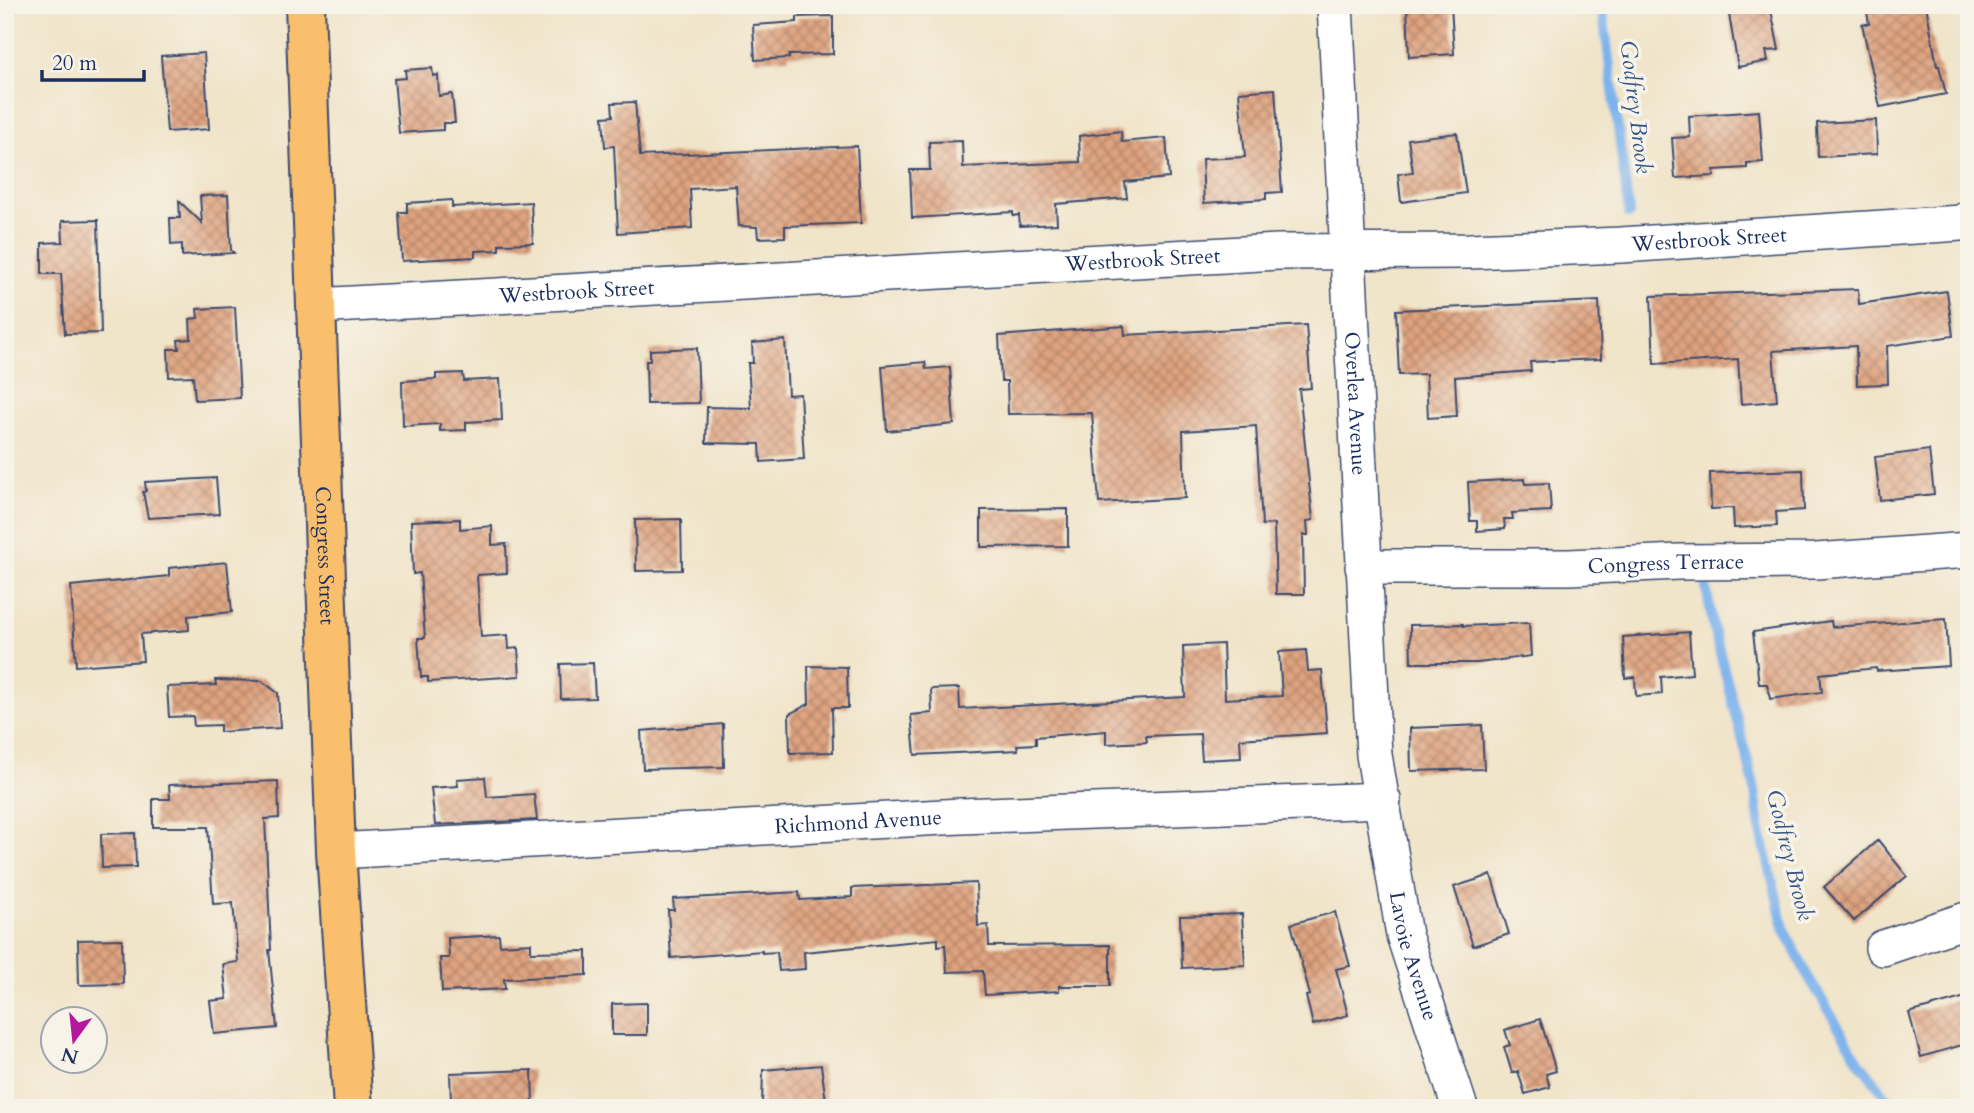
<svg xmlns="http://www.w3.org/2000/svg" width="1974" height="1113" font-family="Cardo,serif">
<style>
.lines{fill:none;stroke-linecap:round;stroke-linejoin:round}
.stream{stroke:#7db3ec;stroke-width:10}
.building{fill:url(#building-cross-hatch)}
.minor-casing{stroke:#3b4a6e;stroke-width:38}
.major-casing{stroke:#3b4a6e;stroke-width:42}
.minor{stroke:#fff;stroke-width:35}
.major{stroke:#f9bf6d;stroke-width:38}
.labels{text-anchor:middle;dominant-baseline:central;stroke-width:7;stroke-linejoin:round;paint-order:stroke}
.street-label{font-size:21px;fill:#1b2f5e;stroke:#f7f3e8}
.water-label{font-size:23px;font-style:italic;fill:#385789;stroke:#f7f3e8}
</style>
<defs>
<pattern id="building-cross-hatch" width="8" height="8" patternUnits="userSpaceOnUse" patternTransform="scale(1.75)"><rect width="8" height="8" fill="#dfa37f"/><path d="M0 0l8 8M0 8l8-8" fill="none" stroke="#b4856b"/></pattern>
</defs>
<rect width="100%" height="100%" fill="#f7f3e8"/>
<filter id="ink" filterUnits="userSpaceOnUse"><feTurbulence type="fractalNoise" baseFrequency=".0143" numOctaves="2"/><feDisplacementMap in="SourceGraphic" scale="14" xChannelSelector="R" yChannelSelector="G"/><feConvolveMatrix kernelMatrix="1 2 1 2 8 2 1 2 1" color-interpolation-filters="sRGB"/></filter>
<filter id="wash" filterUnits="userSpaceOnUse"><feTurbulence type="fractalNoise" baseFrequency=".00686" numOctaves="4" result="noise"/><feDisplacementMap in="SourceGraphic" scale="28" xChannelSelector="R" yChannelSelector="G"/><feGaussianBlur stdDeviation="1.57" result="paint"/><feColorMatrix in="noise" values="0 0 0 0 0 0 0 0 0 0 0 0 0 0 0 0 0 1.4 0 .05"/><feComposite in="paint" operator="in"/></filter>
<g filter="url(#wash)">
<rect width="100%" height="100%" fill="#f0e4c9"/>
<g class="lines">
<!-- stream -->
<path class="stream" d="M1602,5L1629,214
M1706,586L1713,626L1754,784L1760,828L1784,928L1806,973L1859,1061L1895,1108"/>
</g>
<g id="blocks">
<!-- building -->
<path class="building" d="M1407,5H1451L1454,54L1409,57Z
M1749,5H1770L1779,50L1766,51L1768,61L1738,67L1728,9Z
M1866,5H1926L1937,66H1939L1946,94L1880,107L1862,24H1869Z
M833,16V54L789,55V58L755,60L753,25L797,22V17Z
M204,53L209,129L167,132L161,56Z
M432,68L433,76L438,75L439,96L452,94L455,123H443V130L399,133L394,79L406,78L405,70Z
M1275,89L1282,192L1266,193V199L1204,203L1202,159L1245,157L1239,92Z
M635,102L640,156L857,146L861,223L785,226V237L758,238L757,227L739,226L736,186L690,189L692,228L618,233L614,146L605,147L603,117L613,116L612,103Z
M1759,111L1763,162L1747,163V168L1714,170V176L1675,178L1672,138L1690,137L1689,116Z
M1876,120L1877,154L1818,157L1817,123Z
M1121,131L1122,142L1166,138L1169,178L1125,182L1127,198L1056,204L1057,224L1020,226L1019,215L1013,216V212L912,218L910,170H930L929,142L962,141L963,167L1080,162L1079,136Z
M1457,133L1466,193L1401,202L1398,174L1413,172L1408,139Z
M228,195L231,250L234,253L182,256V244L171,245L170,218H180L179,201L202,223L200,196Z
M452,200V207L531,202L533,243L499,244V250L475,251V257L402,261L399,212H407V203Z
M98,220L101,333L65,334L61,274H42V243L63,242L62,221Z
M1858,289L1859,304L1947,291L1953,336L1887,346L1888,384L1857,385L1856,346L1773,351L1777,401L1741,404L1738,359L1654,364L1651,296Z
M1599,301L1601,359L1530,362L1531,371L1455,377L1457,416L1428,418L1426,374L1399,375L1396,310Z
M235,307L240,398L195,400L193,376L169,377L168,349H179L178,340L191,339L190,319L198,318L197,309Z
M1306,325L1311,388L1299,389L1313,520L1307,521L1308,535H1303L1304,594H1276L1274,524L1262,525L1256,426L1183,431L1185,498L1099,503L1092,413L1008,414L1007,381H1001L999,336L1124,326L1125,335Z
M785,340L788,395L800,394L804,459L761,462L760,444L706,443L707,407L751,408L748,363H753L752,343Z
M697,348L699,403L647,404L646,361H650V350Z
M925,362L926,369L950,367L954,424L887,431L882,366Z
M463,373L464,381L500,379L502,420L466,422V430L440,431V424L403,426L402,381L436,379V374Z
M1929,450L1934,494L1880,500L1875,457Z
M1803,470L1804,510L1776,512L1777,526L1734,528L1733,508L1711,509L1710,473Z
M216,478L219,514L148,518L143,492L146,491L145,482Z
M1525,479V484L1549,483L1551,511L1512,513L1513,519H1504L1505,529L1477,531V521H1470L1468,482Z
M1068,509V546L981,547V510Z
M460,519V529L492,526V545L506,544L507,573L477,575L481,637L508,635L509,649L518,648L520,676L428,682V677H421L418,638H425L420,573L413,574L411,521Z
M681,519L682,570L636,571L635,520Z
M227,562L232,612L188,616L189,630L141,634L143,661L76,666L71,586L169,576V568Z
M1946,619L1949,666L1877,671L1876,668L1820,674L1822,692L1770,699L1767,684H1759L1753,632L1831,621L1832,627Z
M1529,623L1531,656L1478,663H1411L1410,625L1463,624V626Z
M1689,632L1692,674L1661,677L1662,694L1636,696L1635,677L1625,678L1623,637Z
M1223,644L1225,699L1282,696L1279,652L1306,650L1308,671L1322,670L1327,733L1240,739L1241,758L1202,760L1200,734L1146,736L1147,742L1106,744V731L1036,737V744L1017,745L1018,750L915,755L911,715L932,713L931,689L959,688L960,709L1185,697L1183,646Z
M593,663L595,698L561,699L560,664Z
M808,666L847,667L848,708H832L833,752L790,753L789,714L809,704Z
M215,680L262,681L278,693L280,728L220,732V725L194,726L193,716L169,717L167,687L216,685Z
M723,724L724,767L643,769L641,731Z
M1482,725L1484,769L1411,771L1410,728Z
M485,777L487,797L534,794L537,820L435,825L431,788L458,786L457,779Z
M278,781L279,818L265,819L271,950H269L277,1028L214,1034L210,1001L227,999L223,964L238,962L233,903L213,904L208,827H153V799H170L169,785Z
M135,833L136,867L102,868L101,834Z
M1878,840L1907,876L1854,921L1824,887Z
M1491,875L1509,934L1473,946L1454,887Z
M976,883L978,926L988,925L989,946L1110,945V986H1059V991L985,995L983,971L947,972L945,945L938,946V939L804,952L805,969L779,971L777,952L762,953V951L671,958L668,910H674L673,899L799,892L800,900L852,897V888Z
M1335,912L1350,966L1336,969L1348,1015L1313,1025L1306,996L1310,995L1291,924Z
M1242,914L1245,965L1182,968L1180,916Z
M499,935L500,945L531,943V952L587,951V975L504,979L505,989L442,992L440,958H449L448,938Z
M122,939L123,984L79,985L78,940Z
M1969,996V1043L1921,1057L1909,1013Z
M647,1003V1035H612V1004Z
M1540,1019L1556,1071L1546,1074L1550,1087L1525,1094L1518,1071L1512,1073L1504,1047L1510,1045L1505,1030Z
M821,1065L827,1108L762,1107L763,1070Z
M532,1070L533,1108H458V1102H451L450,1073Z"/>
</g>
</g>
<g filter="url(#ink)">
<use href="#blocks" fill-opacity="0" stroke="#3b4a6e" stroke-width="2"/>
<g class="lines">
<!-- minor casing -->
<g class="minor-casing">
<g id="minor">
<path id="s1" d="M1335,5L1374,755L1404,935L1460,1108"/>
<path id="s2" d="M316,306L1278,252L1469,251L1621,245L1961,223L1969,218"/>
<path id="s3" d="M1363,567H1569L1679,562L1816,561L1969,550"/>
<path id="s4" d="M336,851L961,816L1383,800"/>
<path d="M1883,948L1969,919"/>
</g>
</g>
<!-- major casing -->
<g class="major-casing">
<g id="major">
<path id="s5" d="M305,5L336,851L353,1108"/>
</g>
</g>
<!-- minor -->
<use href="#minor" class="minor"/>
<!-- major -->
<use href="#major" class="major"/>
</g>
</g>
<g class="labels">
<!-- street labels -->
<g class="street-label">
<text stroke="none"><textPath href="#s2" startOffset="1395">Westbrook Street</textPath></text>
<text stroke="none"><textPath href="#s2" startOffset="828">Westbrook Street</textPath></text>
<text stroke="none"><textPath href="#s2" startOffset="261">Westbrook Street</textPath></text>
<text stroke="none"><textPath href="#s1" startOffset="399">Overlea Avenue</textPath></text>
<text stroke="none"><textPath href="#s5" startOffset="551">Congress Street</textPath></text>
<text stroke="none"><textPath href="#s3" startOffset="303">Congress Terrace</textPath></text>
<text stroke="none"><textPath href="#s4" startOffset="523">Richmond Avenue</textPath></text>
<text stroke="none"><textPath href="#s1" startOffset="956">Lavoie Avenue</textPath></text>
</g>
<!-- water labels -->
<g class="water-label">
<text transform="translate(1636 107) rotate(83)">Godfrey Brook</text>
<text transform="translate(1790 855) rotate(76)">Godfrey Brook</text>
</g>
</g>
<!-- margin -->
<rect width="1974" height="1113" fill="none" stroke="#f7f3e8" stroke-width="28"/>
<!-- north arrow -->
<g transform="translate(74 1040) rotate(195)"><circle r="33" fill="#f7f3e8" stroke="#9fa5b1" stroke-width="2"/>
<path d="M0-5L12 26L0 18L-12 26Z" fill="#b5179e"/>
<text y="-10" font-size="19" font-weight="bold" text-anchor="middle" fill="#1b2f5e">N</text>
</g>
<!-- scale -->
<path d="M42 70v10h102v-10" fill="none" stroke="#1b2f5e" stroke-width="3.5"/>
<text x="52" y="70" font-size="21" fill="#1b2f5e" stroke="#f7f3e8" stroke-width="5" paint-order="stroke">20 m</text>
</svg>
